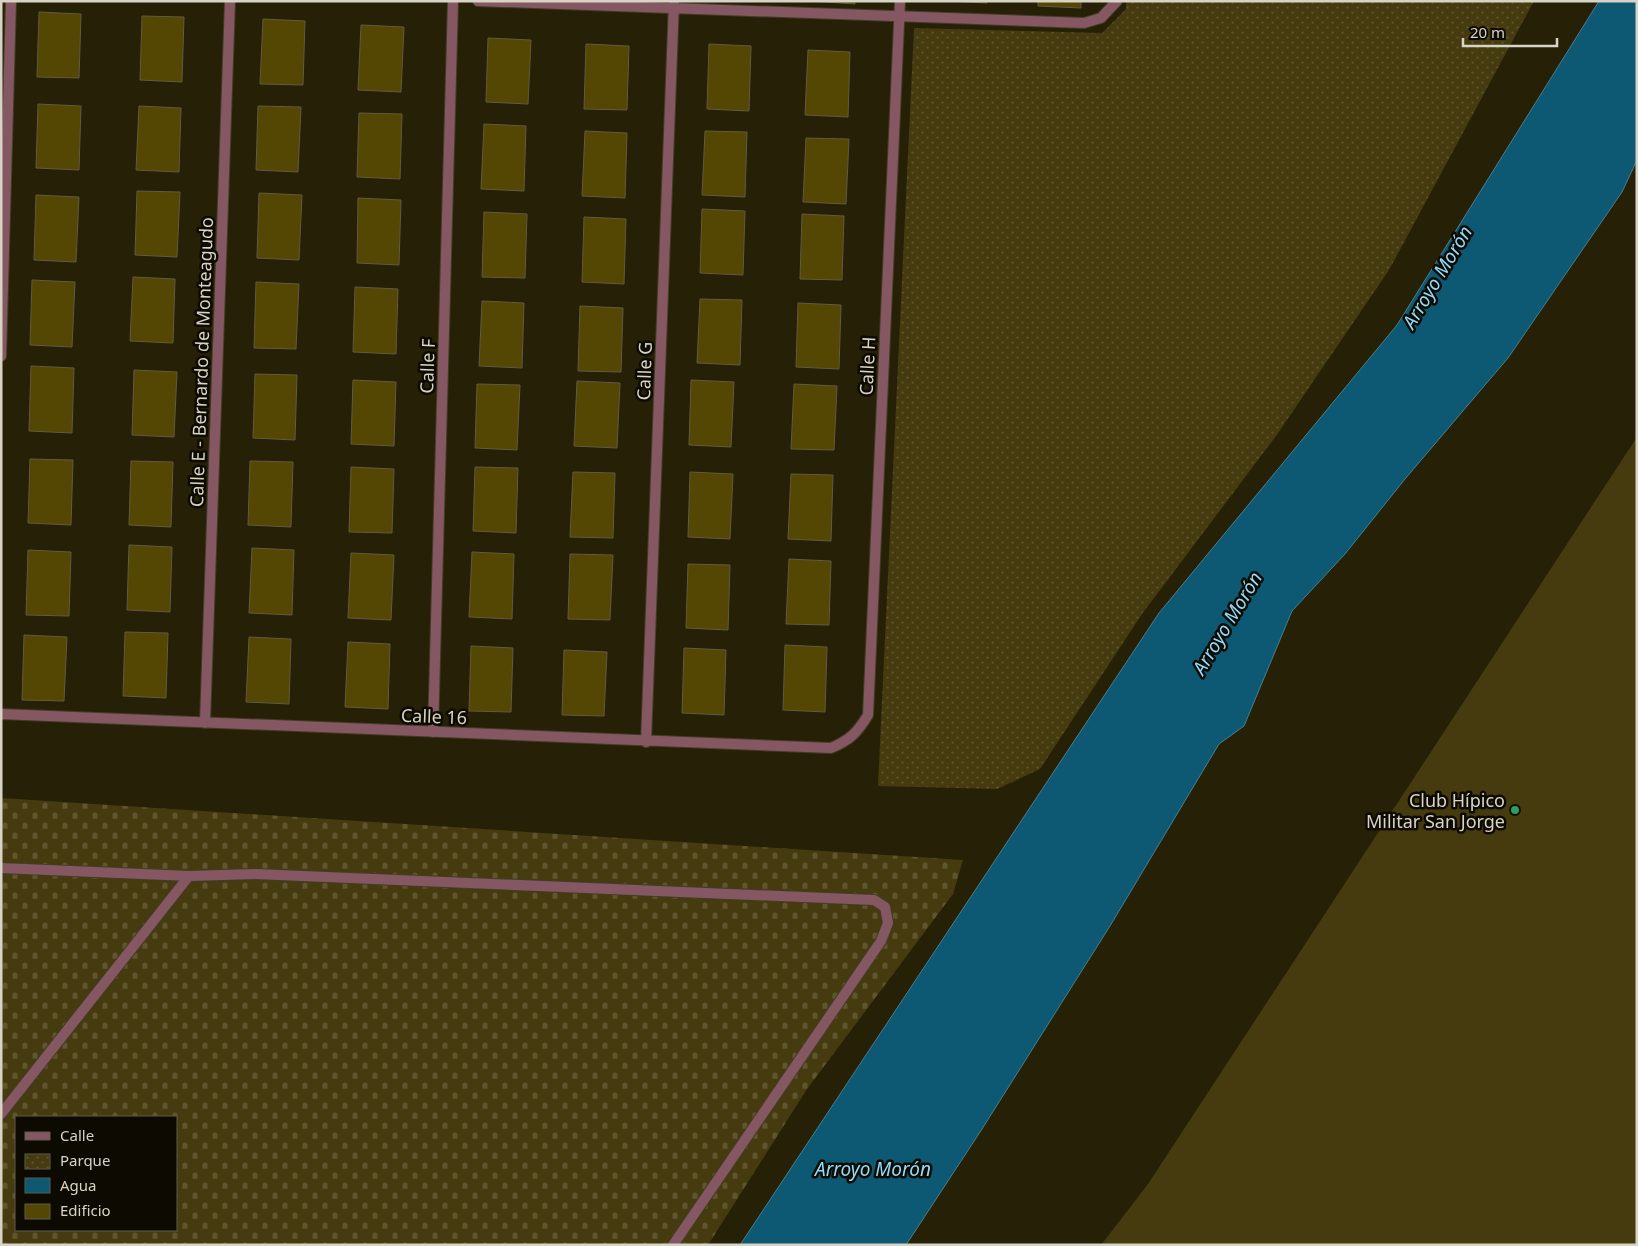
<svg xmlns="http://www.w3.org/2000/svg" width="1638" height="1246" font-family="'Noto Sans',sans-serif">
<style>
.grass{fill:#453b0f}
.cemetery{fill:url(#cemetery-stones);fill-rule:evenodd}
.park{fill:url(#park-dots)}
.water{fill:#0d5974;stroke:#4a7e8c}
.building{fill:#544603;stroke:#615b40}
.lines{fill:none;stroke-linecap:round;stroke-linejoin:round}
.lane-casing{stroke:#423d25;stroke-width:12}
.street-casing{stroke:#423d25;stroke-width:12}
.lane{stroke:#855762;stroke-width:10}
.street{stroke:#855762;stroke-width:10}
.leisure-dot{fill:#2e9e5b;stroke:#0d0a02;stroke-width:2}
.labels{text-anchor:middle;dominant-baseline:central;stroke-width:5;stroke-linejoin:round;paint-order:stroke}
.street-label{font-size:18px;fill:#d8d4c5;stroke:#0d0a02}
.poi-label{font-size:18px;fill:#d8d4c5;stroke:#0d0a02;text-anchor:end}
.water-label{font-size:19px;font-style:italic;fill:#90dbfc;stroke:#0d0a02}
</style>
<defs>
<pattern id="cemetery-stones" width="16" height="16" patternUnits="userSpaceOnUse" patternTransform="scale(1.25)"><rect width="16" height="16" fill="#453b0f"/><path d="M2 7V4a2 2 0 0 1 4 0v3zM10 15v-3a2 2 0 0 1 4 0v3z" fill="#5f5630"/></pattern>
<pattern id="park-dots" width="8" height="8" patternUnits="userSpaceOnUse" patternTransform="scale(1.25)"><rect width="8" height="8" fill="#453b0f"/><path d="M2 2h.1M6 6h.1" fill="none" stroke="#5f5630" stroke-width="1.8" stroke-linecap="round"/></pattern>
</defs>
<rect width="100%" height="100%" fill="#262007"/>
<!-- grass -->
<path class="grass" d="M1637,437V1245H1101L1148,1184Z"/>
<!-- cemetery -->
<path class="cemetery" d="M1,798L963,860L953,894L807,1089L708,1245H1ZM16,1117H176V1230H16Z"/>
<!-- park -->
<path class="park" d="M1126,1H1534L1389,270L1276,436L1142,614L1040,769L997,789L878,786L914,28L1102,33L1126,9Z"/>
<!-- water -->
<path class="water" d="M1599,1H1637V160L1622,192L1508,358L1405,479L1345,554L1292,611L1244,726L1219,744L1110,926L982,1129L906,1245H740L1159,613L1397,325Z"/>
<!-- building -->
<path class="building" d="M812,1H855V4Z
M945,1H987V3Z
M1038,1H1081V8L1038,6Z
M39,12L81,14L79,78L37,77Z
M142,16L184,17L182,82L140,80Z
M263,19L305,21L303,85L260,84Z
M361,25L404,27L401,92L358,90Z
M488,38L531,40L528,104L486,102Z
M586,44L629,46L627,110L584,109Z
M709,44L751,46L749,111L707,109Z
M808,50L850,52L848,117L805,115Z
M38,104L81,106L79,170L36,168Z
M139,106L181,108L179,172L136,170Z
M258,106L301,107L298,172L256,170Z
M359,113L402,114L400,179L357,177Z
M484,124L526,126L524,191L481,189Z
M585,131L627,133L625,198L582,196Z
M705,131L747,132L745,197L702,195Z
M806,138L849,139L846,204L803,202Z
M137,191L180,192L177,257L135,255Z
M259,193L302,195L299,260L257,258Z
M36,195L79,197L76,262L34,260Z
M358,198L401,200L399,265L357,263Z
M702,209L745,211L743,275L700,273Z
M484,212L527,214L525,278L482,277Z
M802,214L844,216L842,280L800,279Z
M584,217L626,219L624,284L582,282Z
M133,277L175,279L173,343L130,341Z
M32,280L75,282L72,347L30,345Z
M256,282L299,284L296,349L254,348Z
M355,287L398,289L396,354L353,352Z
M700,299L742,300L740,365L697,363Z
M482,301L524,303L522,368L479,366Z
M798,303L841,305L839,369L796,367Z
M580,306L623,308L621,372L578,371Z
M31,366L74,368L72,433L29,431Z
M134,370L177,372L174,437L132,435Z
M255,374L297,375L295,440L253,438Z
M353,380L396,382L394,446L351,444Z
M691,380L734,382L731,447L689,445Z
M577,381L620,383L617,448L574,446Z
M477,384L520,385L517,450L475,448Z
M794,384L837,386L834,450L791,449Z
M30,459L73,460L71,525L28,523Z
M131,461L173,462L171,527L129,525Z
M250,461L293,462L291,527L248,525Z
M351,467L394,469L392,533L349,532Z
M475,467L518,468L516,533L473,531Z
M573,472L615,473L613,538L570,537Z
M690,472L733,474L730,539L688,537Z
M791,474L833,475L831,541L788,539Z
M129,545L172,547L170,612L127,610Z
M252,548L294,550L292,615L249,613Z
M28,550L71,552L69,616L26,615Z
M472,552L514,554L512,619L469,617Z
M351,553L394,555L391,620L348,618Z
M570,554L613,555L610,620L568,619Z
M789,559L831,561L829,625L786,624Z
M688,564L730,565L728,630L686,628Z
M125,632L168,633L166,698L123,696Z
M24,635L67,637L64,701L22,700Z
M249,637L291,639L289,704L246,702Z
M348,642L390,644L388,709L345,707Z
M785,645L827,647L825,712L783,710Z
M471,646L513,648L511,712L469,711Z
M684,648L726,650L724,715L682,713Z
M564,650L607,652L604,716L562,715Z"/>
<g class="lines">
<!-- lane casing -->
<g class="lane-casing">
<path id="lane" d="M1,868L189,876L255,874L874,900L885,907L888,923L881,941L673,1245
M1,1114L189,876"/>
</g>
<!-- street casing -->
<g class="street-casing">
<path id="street" d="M478,1L1084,23L1101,18L1117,1
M1,356L11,1
M1,714L831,748C850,740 857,733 868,715L900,1
M205,723L230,1
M433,732L453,1
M646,742L674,1"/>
</g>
<!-- lane -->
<use href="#lane" class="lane"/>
<!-- street -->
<use href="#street" class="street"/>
</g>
<!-- markers -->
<circle class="leisure-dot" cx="1515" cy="810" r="5"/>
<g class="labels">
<!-- street labels -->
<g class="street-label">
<text transform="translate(201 362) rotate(-88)">Calle E - Bernardo de Monteagudo</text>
<text transform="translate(427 366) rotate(-88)">Calle F</text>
<text transform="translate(867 366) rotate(-87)">Calle H</text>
<text transform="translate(644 371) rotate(-88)">Calle G</text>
<text transform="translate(434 716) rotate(2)">Calle 16</text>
</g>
<!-- poi labels -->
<g class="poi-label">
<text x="1505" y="800">Club Hípico<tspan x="1505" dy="21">Militar San Jorge</tspan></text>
</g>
<!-- water labels -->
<g class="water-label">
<text transform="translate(1437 277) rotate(-59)">Arroyo Morón</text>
<text transform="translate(1227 623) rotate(-59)">Arroyo Morón</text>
<text x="873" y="1169">Arroyo Morón</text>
</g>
</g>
<!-- border -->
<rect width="1638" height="1246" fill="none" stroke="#d8d4c5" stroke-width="5"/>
<!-- legend -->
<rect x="15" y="1116" width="162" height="115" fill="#0d0a02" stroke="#5e5b50"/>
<rect x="25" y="1132" width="25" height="8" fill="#855762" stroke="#5e5b50"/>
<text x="60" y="1141" font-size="15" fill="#d8d4c5">Calle</text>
<rect x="25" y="1154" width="25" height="15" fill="url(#park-dots)" stroke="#5e5b50"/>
<text x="60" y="1166" font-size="15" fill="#d8d4c5">Parque</text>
<rect x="25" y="1178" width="25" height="15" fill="#0d5974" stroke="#5e5b50"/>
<text x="60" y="1191" font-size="15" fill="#d8d4c5">Agua</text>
<rect x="25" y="1204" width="25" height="15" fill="#544603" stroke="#5e5b50"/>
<text x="60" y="1216" font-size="15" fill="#d8d4c5">Edificio</text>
<!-- scale -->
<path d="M1463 38v8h94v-8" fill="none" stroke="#d8d4c5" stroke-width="2.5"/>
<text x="1470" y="38" font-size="15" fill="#d8d4c5" stroke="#0d0a02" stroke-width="4" paint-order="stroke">20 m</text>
</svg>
